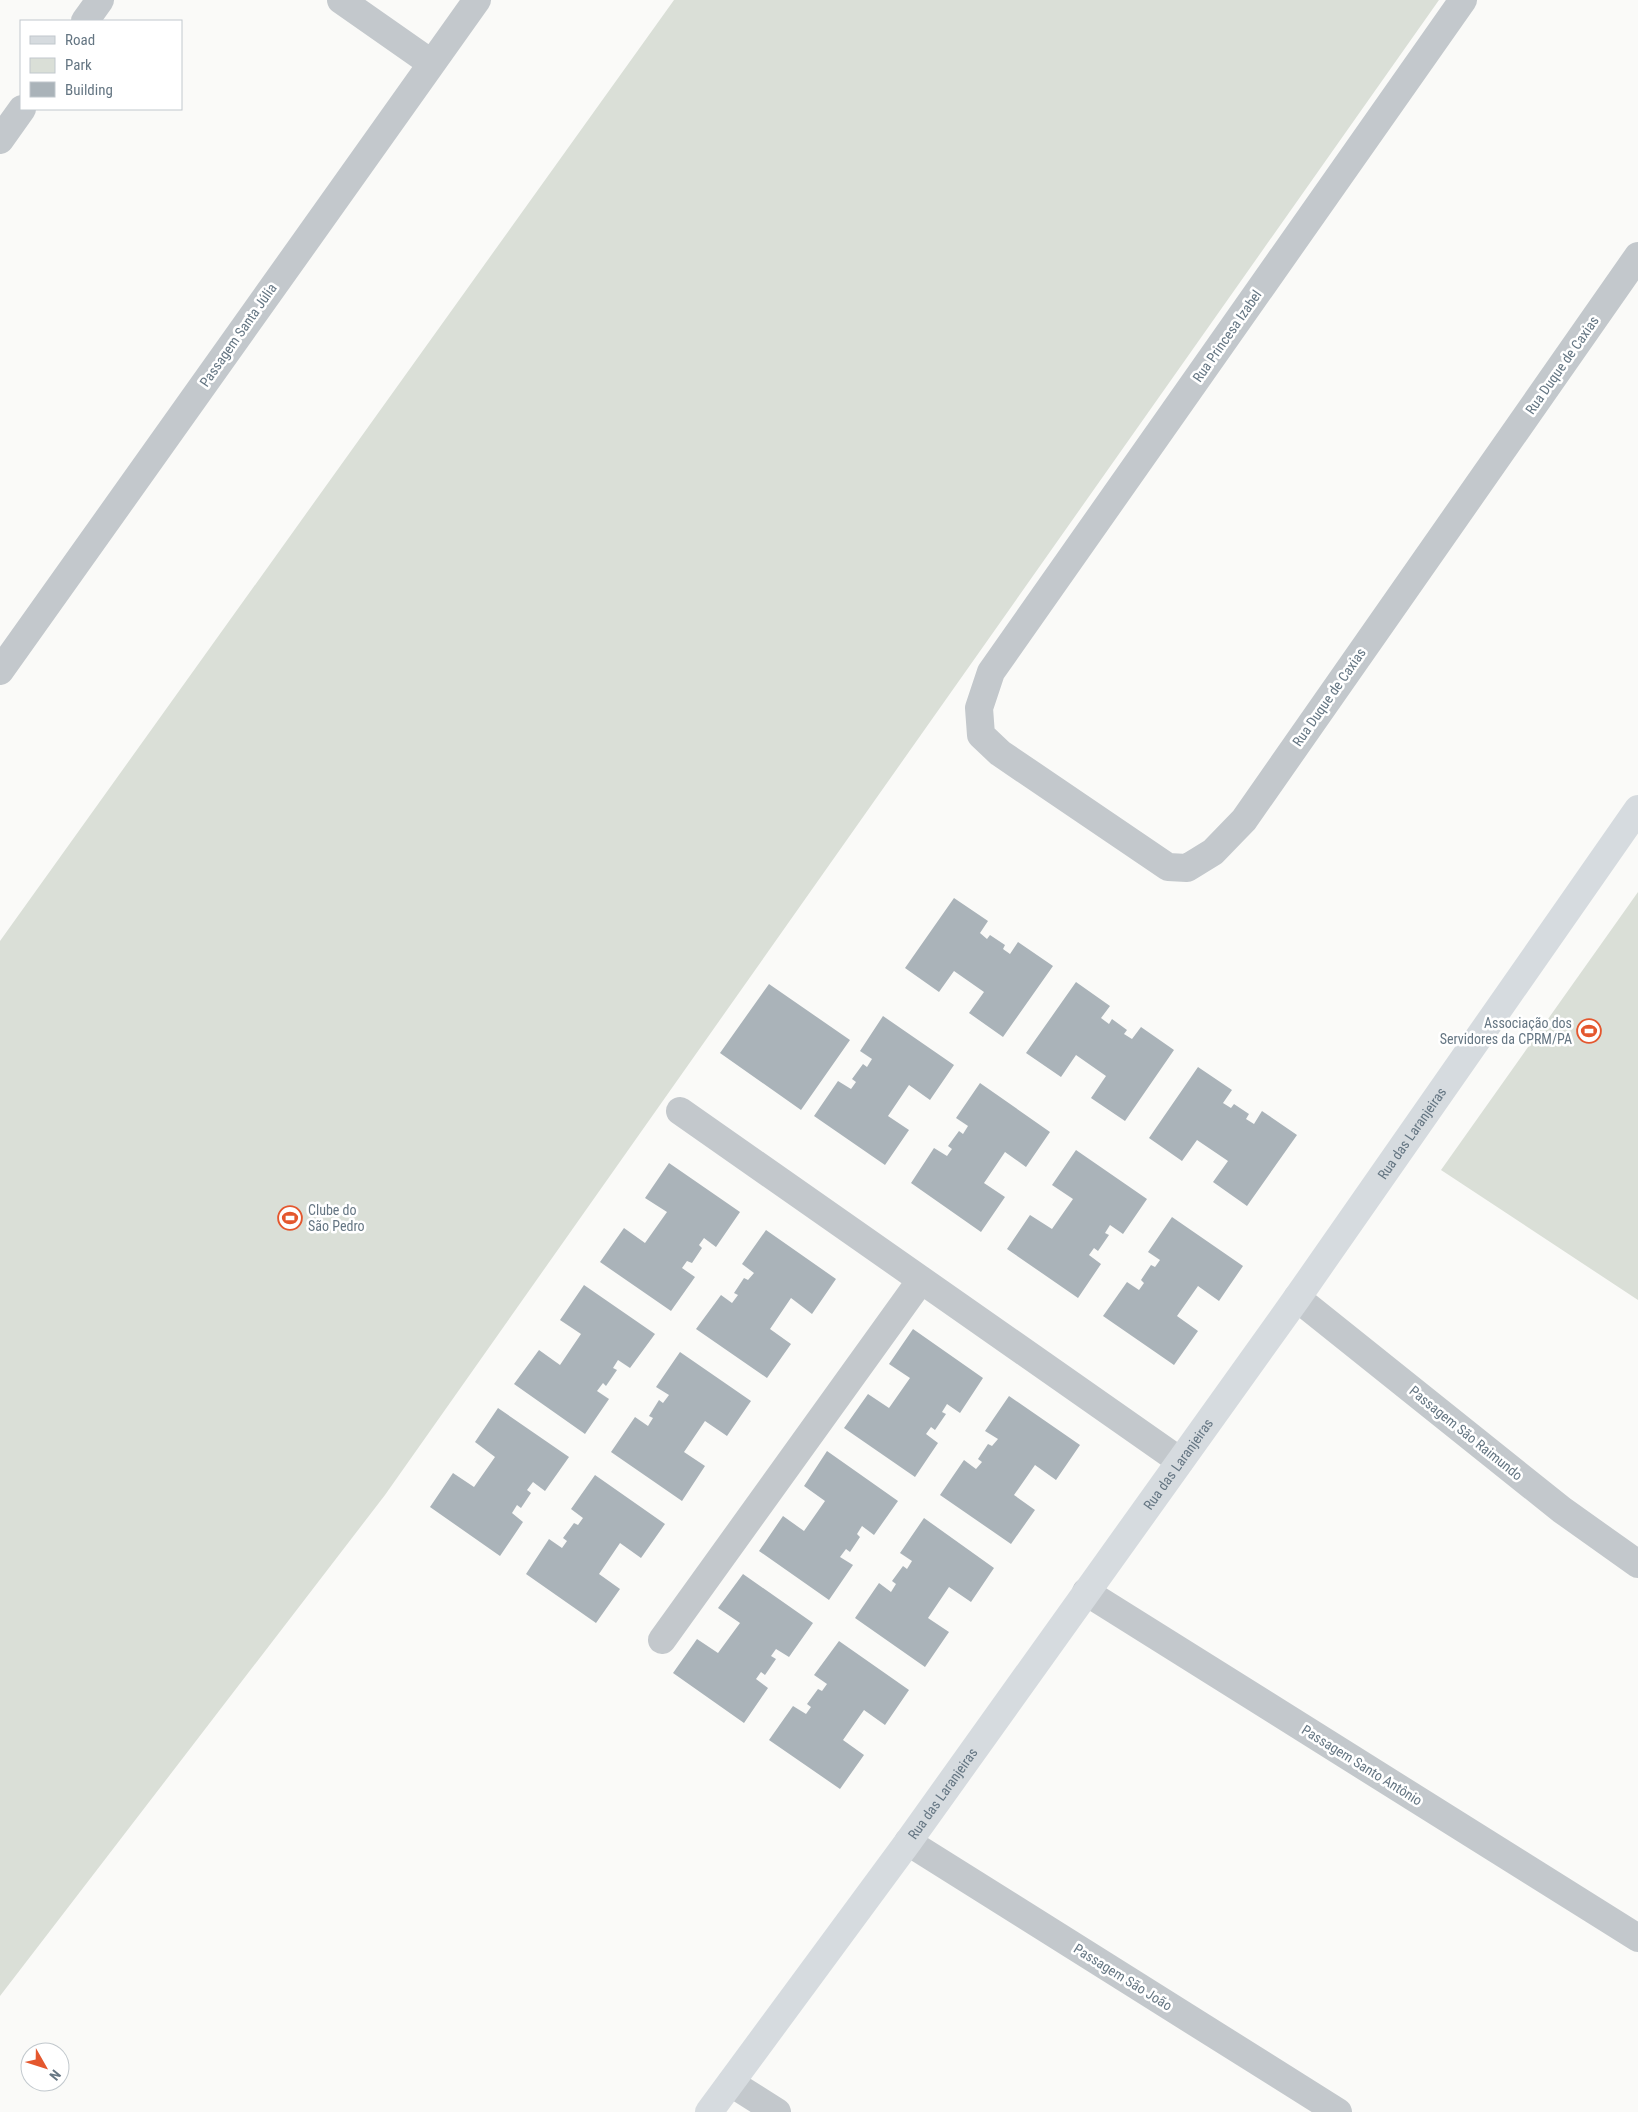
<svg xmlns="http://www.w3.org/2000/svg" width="1638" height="2112" font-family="'Roboto Condensed',sans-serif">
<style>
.green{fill:#dadfd7}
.building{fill:#aab3b9}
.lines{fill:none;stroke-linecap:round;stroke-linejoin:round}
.street{stroke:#c3c8cc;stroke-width:28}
.secondary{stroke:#d6dbdf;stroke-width:28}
.labels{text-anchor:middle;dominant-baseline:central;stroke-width:5;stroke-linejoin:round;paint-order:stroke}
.street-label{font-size:14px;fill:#657683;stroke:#fff}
.poi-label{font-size:14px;fill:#657683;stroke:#fff;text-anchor:end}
</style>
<rect width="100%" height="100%" fill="#fafaf8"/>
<!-- green -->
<path class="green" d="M674,0H1439L385,1495L0,1996V941Z
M1638,892V1300L1441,1170Z"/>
<!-- building -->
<path class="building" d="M954,898L988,921L980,933L987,939L990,935L1005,945L1003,949L1010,954L1018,942L1053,966L1003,1037L969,1013L984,992L954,971L939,992L905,968Z
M1076,982L1110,1006L1101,1018L1109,1024L1112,1019L1127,1030L1124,1034L1132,1039L1141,1027L1174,1050L1125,1121L1091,1098L1106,1076L1076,1055L1061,1077L1026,1053Z
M769,984L850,1040L801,1110L720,1053Z
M883,1016L954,1065L930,1100L909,1085L888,1116L909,1130L885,1165L814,1116L838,1081L851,1089L856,1082L852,1079L863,1064L867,1067L872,1059L860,1051Z
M1198,1067L1232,1090L1223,1103L1231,1108L1234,1104L1249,1114L1246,1119L1254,1124L1262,1111L1297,1135L1247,1206L1213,1182L1228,1161L1197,1140L1182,1161L1149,1138Z
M980,1083L1050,1132L1026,1167L1005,1152L984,1183L1005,1197L981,1232L911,1183L934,1148L947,1156L952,1149L948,1146L959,1131L963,1134L968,1126L956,1118Z
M1076,1150L1147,1199L1123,1234L1110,1225L1105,1233L1109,1235L1098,1251L1094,1248L1089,1255L1101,1264L1078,1298L1007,1249L1030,1215L1052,1229L1073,1199L1052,1185Z
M669,1163L740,1212L716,1247L704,1238L699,1245L702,1248L692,1263L687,1261L682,1268L695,1277L671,1311L600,1262L624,1228L645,1243L667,1212L645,1198Z
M1172,1217L1243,1266L1219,1301L1198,1286L1177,1316L1198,1331L1174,1365L1103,1316L1127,1282L1139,1290L1144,1283L1141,1280L1151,1265L1155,1267L1160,1260L1148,1252Z
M766,1230L836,1279L812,1314L791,1298L770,1329L791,1344L767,1378L696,1329L721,1295L732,1303L738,1295L734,1293L744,1278L748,1280L754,1273L742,1264Z
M584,1285L655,1334L630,1368L618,1360L613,1368L617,1370L606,1386L603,1383L597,1391L609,1399L585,1434L514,1384L539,1350L560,1365L581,1334L560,1320Z
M913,1329L983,1378L960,1413L947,1404L942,1412L946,1414L935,1430L931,1427L926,1434L938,1443L915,1477L844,1428L868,1394L889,1408L910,1378L889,1364Z
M680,1352L751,1401L727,1436L705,1421L684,1452L705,1466L682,1501L611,1452L635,1417L648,1426L653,1418L649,1416L659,1400L663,1403L669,1395L656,1387Z
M1009,1396L1080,1445L1056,1480L1035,1465L1014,1495L1035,1510L1011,1544L940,1495L964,1460L976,1469L982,1462L978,1459L988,1444L992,1446L998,1439L985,1431Z
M498,1408L569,1457L545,1491L533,1482L527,1490L531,1493L521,1508L517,1505L512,1513L523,1522L500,1556L430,1507L453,1473L474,1487L495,1457L475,1442Z
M827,1451L898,1501L874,1535L862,1526L857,1534L860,1537L850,1552L846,1549L840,1557L853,1565L829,1600L759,1551L783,1516L804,1531L825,1501L804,1486Z
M595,1475L665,1524L641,1558L620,1543L599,1574L620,1589L596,1623L526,1574L549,1539L562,1548L567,1541L563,1538L574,1523L578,1525L583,1518L571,1509Z
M924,1518L994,1568L971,1602L949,1587L928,1618L949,1632L925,1667L855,1618L879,1583L891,1592L896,1584L892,1581L903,1566L907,1569L912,1561L900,1553Z
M743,1574L813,1623L789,1657L776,1649L771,1656L776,1659L765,1675L761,1672L756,1679L768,1688L744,1723L673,1673L697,1639L718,1653L740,1623L718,1608Z
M839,1641L909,1690L885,1725L864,1710L843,1740L864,1755L840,1789L769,1740L793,1706L806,1714L811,1707L807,1704L818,1689L822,1691L827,1684L814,1675Z"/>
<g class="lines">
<!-- street -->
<path class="street" d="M341,0L431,63
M1463,0L991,672L979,708L981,735L1000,753L1168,867L1187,868L1213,852L1244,820L1638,256
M85,21L100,0
M0,140L22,109
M0,671L477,0
M680,1111L1180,1461
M1297,1298L1562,1510L1638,1564
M1086,1592L1638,1938
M662,1640L921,1280
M908,1842L1338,2112
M731,2083L777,2112"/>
<!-- secondary -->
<path class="secondary" id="s1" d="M709,2112L908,1842L1297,1298L1638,809"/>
</g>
<!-- icons -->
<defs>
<g id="stadium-ring" transform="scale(1.25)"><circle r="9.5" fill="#fff" stroke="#e4572e" stroke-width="1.5"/><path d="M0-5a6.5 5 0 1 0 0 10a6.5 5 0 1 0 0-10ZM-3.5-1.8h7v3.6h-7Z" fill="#e4572e"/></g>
</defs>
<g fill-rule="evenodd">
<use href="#stadium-ring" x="1589" y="1031"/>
<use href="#stadium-ring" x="290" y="1218"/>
</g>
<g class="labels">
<!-- street labels -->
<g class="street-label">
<text transform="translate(238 335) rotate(-55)">Passagem Santa Júlia</text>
<text transform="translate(1227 336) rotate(-55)">Rua Princesa Izabel</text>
<text transform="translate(1562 365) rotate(-55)">Rua Duque de Caxias</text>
<text transform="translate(1329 697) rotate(-55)">Rua Duque de Caxias</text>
<text stroke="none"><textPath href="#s1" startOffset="1205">Rua das Laranjeiras</textPath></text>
<text transform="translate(1466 1433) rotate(39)">Passagem São Raimundo</text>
<text stroke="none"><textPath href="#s1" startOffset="800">Rua das Laranjeiras</textPath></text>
<text transform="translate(1362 1765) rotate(32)">Passagem Santo Antônio</text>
<text stroke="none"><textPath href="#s1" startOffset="395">Rua das Laranjeiras</textPath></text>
<text transform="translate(1123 1977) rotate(32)">Passagem São João</text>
</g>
<!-- poi labels -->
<g class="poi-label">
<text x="1572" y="1023">Associação dos<tspan x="1572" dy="16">Servidores da CPRM/PA</tspan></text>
<text x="308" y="1210" text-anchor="start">Clube do<tspan x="308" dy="16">São Pedro</tspan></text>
</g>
</g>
<!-- legend -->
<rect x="20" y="20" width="162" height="90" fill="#ffffff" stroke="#c1c8cd"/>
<rect x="30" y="36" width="25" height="8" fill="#d6dbdf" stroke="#c1c8cd"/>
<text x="65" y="45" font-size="15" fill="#657683">Road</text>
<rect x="30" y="58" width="25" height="15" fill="#dadfd7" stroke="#c1c8cd"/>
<text x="65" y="70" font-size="15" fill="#657683">Park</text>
<rect x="30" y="82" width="25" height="15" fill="#aab3b9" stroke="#c1c8cd"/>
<text x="65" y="95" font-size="15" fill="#657683">Building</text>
<!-- north arrow -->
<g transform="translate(45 2067) rotate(129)"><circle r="24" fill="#ffffff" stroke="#c1c8cd"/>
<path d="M0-4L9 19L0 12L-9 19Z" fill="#e4572e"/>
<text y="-8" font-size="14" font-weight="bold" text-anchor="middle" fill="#657683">N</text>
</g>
</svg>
